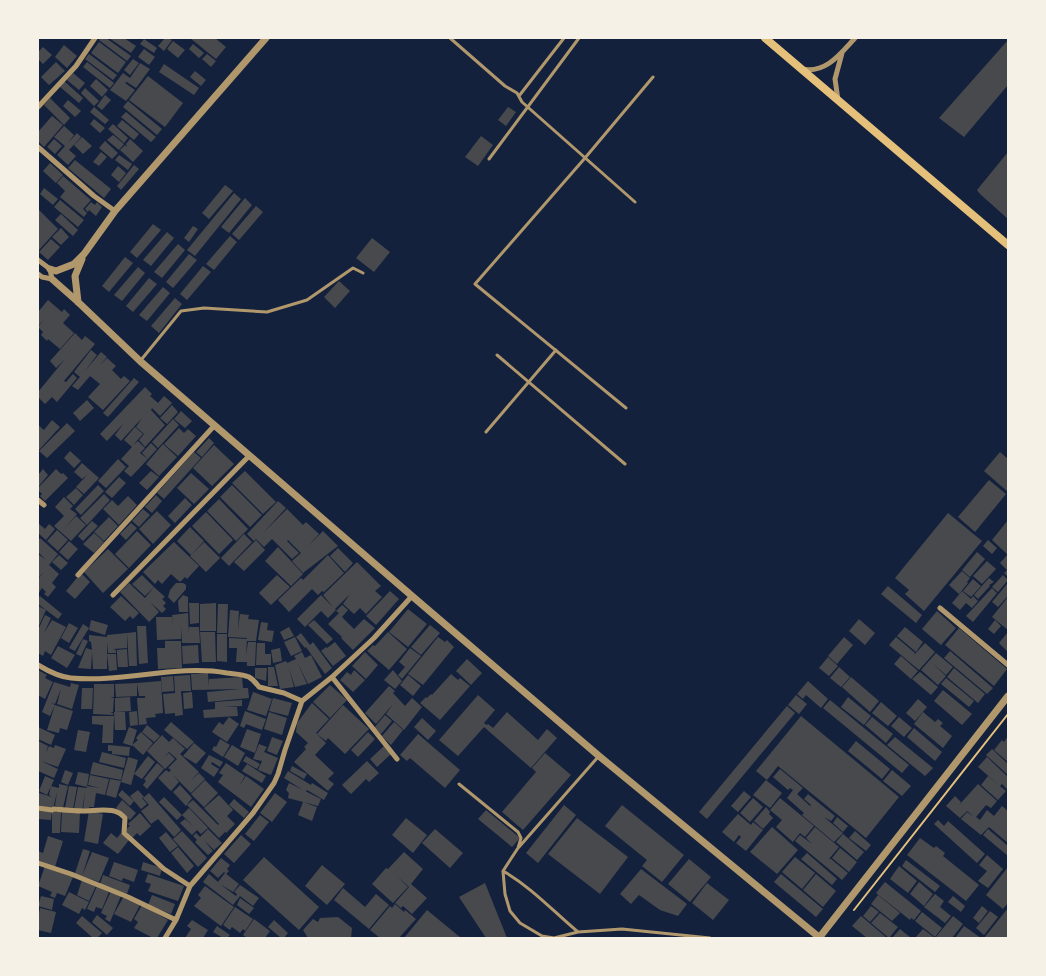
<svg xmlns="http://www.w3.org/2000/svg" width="1046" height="976" font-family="'Crimson Pro',serif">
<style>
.building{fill:#48494c}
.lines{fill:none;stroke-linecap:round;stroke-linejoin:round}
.path{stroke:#e5c07b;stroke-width:2}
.service{stroke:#b1986c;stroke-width:3}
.minor{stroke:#b1986c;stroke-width:5}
.tertiary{stroke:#b1986c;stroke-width:7}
.secondary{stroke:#e5c07b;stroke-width:8}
</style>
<rect width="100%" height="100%" fill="#14213d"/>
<!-- building -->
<path class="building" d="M101,38H106L131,56L127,61L99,40Z
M109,38H124L136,46L131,53Z
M165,38H168L172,40L164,51L158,46Z
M190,38H215L226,47L216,59Z
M144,39L157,48L154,53L140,44Z
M1008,40V85L964,137L939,118Z
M173,41L185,50L178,58L167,49Z
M99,42L126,62L118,73L91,53Z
M193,44L204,53L199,58L189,49Z
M64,45L77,56L67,68L55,57Z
M43,47L52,55L43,64L38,59V52Z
M144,49L155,57L149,65L138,57Z
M89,54L117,75L113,80L85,59Z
M207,54L216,61L211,67L202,59Z
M133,59L139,63L130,75L124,70Z
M56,62L65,71L49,85L41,77Z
M87,62L114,83L110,88L83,67Z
M140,63L150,69L136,88L127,82L125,83L135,90L126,101L110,90L123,73L130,78Z
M164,64L199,88L194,95L159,72Z
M195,71L206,80L201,86L190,77Z
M73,73L85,83L79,90L67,80Z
M148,76L183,103L165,127L129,100Z
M96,79L108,90L102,97L90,86Z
M64,81L83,98L79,103L59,86Z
M85,88L99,101L94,106L81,93Z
M105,95L111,100L102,110L97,106Z
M50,98L70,118L64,125L44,105Z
M68,100L81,111L75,117L63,106Z
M128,101L162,129L157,135L123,107Z
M94,107L109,120L105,124L90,112Z
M508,107L516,112L506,126L498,120Z
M126,112L156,137L151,142L121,117Z
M52,116L63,125L44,147L38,141V132Z
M94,119L105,128L100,133L90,124Z
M122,120L139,134L134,140L117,126Z
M113,124L128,138L124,143L108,129Z
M64,126L74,135L68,143L77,133L81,137L69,150L76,156L68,165L57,155L65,146L54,137Z
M113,135L124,144L119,150L107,140Z
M481,136L493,145L478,166L465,157Z
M82,137L92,146L83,154L74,145Z
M54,139L62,146L55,154L47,147Z
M130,139L143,151L133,162L120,150L125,145L127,147L126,144Z
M105,141L118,153L112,159L99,148Z
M101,152L107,157L99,166L93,162Z
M1008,152V219L980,194L977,190Z
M119,155L132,164L128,170L115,160Z
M75,160L111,189L104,198L68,168Z
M50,163L63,175L56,183L43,171Z
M134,165L139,169L121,190L117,186Z
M118,166L126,173L119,182L111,175Z
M63,176L91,200L83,209L87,213L84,217L60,197L65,191L57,183Z
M225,185L233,191L209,219L202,213Z
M44,188L58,199L53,205L40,194Z
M234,193L241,199L195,256L187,250Z
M245,198L252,205L229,233L221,227Z
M60,200L84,220L78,227L54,207Z
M91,202L95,205L97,202L102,207L96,216L89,210L88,212L85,209Z
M256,206L263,212L239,240L232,234Z
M38,209L58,229L38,251Z
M61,214L78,230L73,236L55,220Z
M153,224L161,230L137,258L130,252Z
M193,226L198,229L189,242L184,238Z
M61,228L69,237L61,245L52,237Z
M167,232L174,238L151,266L143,260Z
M230,236L237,242L214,270L206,264Z
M372,238L390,252L374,272L356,258Z
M51,239L60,247L48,260L39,252Z
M178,244L185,250L162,278L154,272Z
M189,254L197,260L173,288L166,282Z
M125,257L133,263L109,292L102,286Z
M203,266L211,272L187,300L180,294Z
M138,267L145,273L122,301L114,295Z
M149,278L157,284L133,312L126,306Z
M339,281L350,291L335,308L324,297Z
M163,287L170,293L147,321L139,315Z
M175,298L182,304L159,333L151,326Z
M48,300L62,312L64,309L70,315L63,323L74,333L60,349L48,339L47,341L41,335L43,332L38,327L44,319L38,326V312Z
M75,333L82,340L85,336L95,344L64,381L66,382L73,374L77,378L57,402L52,397L45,404L38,397V392L65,359L56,368L50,361Z
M91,350L97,355L84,372L101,352L107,357L99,366L107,358L116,366L112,370L121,379L124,376L130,381L103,410L88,397L100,384L90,376L78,390L72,386L80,377L74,372Z
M134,378L139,382L108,417L103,413Z
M145,387L152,394L150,396L158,403L164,396L172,403L160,416L152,408L151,410L165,425L145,447L139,440L144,434L136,427L142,418L121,441L115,435L124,423L107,441L100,434Z
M87,400L94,408L80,421L73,413Z
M172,405L178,412L167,424L160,418Z
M181,411L192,421L185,428L174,419Z
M173,419L179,425L158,448L152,442Z
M52,420L60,427L38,451V425L44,430Z
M67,423L75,431L47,458L39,451Z
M135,427L143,434L133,445L138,441L145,448L140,453L148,459L131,477L124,471L129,466L121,459L132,447L124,440Z
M179,428L184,433L188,429L196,436L178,456L164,444Z
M209,438L214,443L202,457L196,452Z
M151,443L157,449L148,459L142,453Z
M163,444L177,457L159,476L146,464Z
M214,445L234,464L212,486L193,468Z
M70,451L81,461L74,468L64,458Z
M194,452L201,458L164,499L157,493Z
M1000,452L1008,459V492L984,471Z
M118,459L126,467L106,488L98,481Z
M82,463L99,478L84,494L76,487L87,475L82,479L74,472Z
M43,469L48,475L38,487V475Z
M56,469L61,474L63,473L68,478L45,501L40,496L42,494L38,490V488Z
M151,471L159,477L147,490L139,483Z
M245,471L276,502L263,514L232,483Z
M191,473L209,489L194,504L177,488Z
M119,477L126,483L112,498L105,492Z
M989,480L1006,494L975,532L958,517Z
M98,485L104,491L81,515L75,509Z
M232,485L262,515L250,527L220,497Z
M76,488L83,495L74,505L66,497Z
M104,494L110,500L87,525L80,518Z
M156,495L162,501L152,513L145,507Z
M128,496L137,505L119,525L103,509L112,500L118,506Z
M64,497L73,506L70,509L77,514L63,530L76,516L86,525L71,541L54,526L64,516L55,507Z
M185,498L192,505L175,523L168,516Z
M219,499L248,529L236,541L207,511Z
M278,501L286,508L263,533L287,509L303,525L306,522L319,534L308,546L323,531L338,546L303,573L292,561L301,553L288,540L287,541L299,553L292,559L272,539L264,547L256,539L254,541L247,534Z
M143,509L150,515L139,527L132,521Z
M157,511L171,525L153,544L139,529Z
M206,512L233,540L219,554L192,526Z
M948,513L982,541L924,611L905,594L909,590L895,578Z
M109,517L118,526L104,541L94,532Z
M1008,520V555L992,540Z
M92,521L98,526L83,541L78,536Z
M38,523L45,529L49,524L55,529L46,540L39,534L38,536Z
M131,523L137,528L126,540L120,534Z
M190,527L204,541L191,555L177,541Z
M57,530L68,540L58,551L47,541Z
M137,531L151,545L129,568L115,554Z
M94,533L104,542L94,553L83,544Z
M244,534L252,542L229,566L221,558Z
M40,538L58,554L49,565L59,574L52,583L56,587L48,597L44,594L46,592L42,588L38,594V579L44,572L38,578V554L46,560L38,552V541Z
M256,540L265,550L244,571L234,562Z
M988,540L997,548L992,554L983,546Z
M69,541L78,549L68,560L59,552Z
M174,542L199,566L187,579L185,577L180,582L171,574L162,584L158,580L155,584L143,572Z
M204,542L220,558L206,572L190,556Z
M278,547L303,574L291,586L265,561Z
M338,548L353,563L345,572L330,556Z
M108,549L128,569L103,593L84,572Z
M977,552L985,559L970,577L962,570Z
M59,555L68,563L61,570L52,562Z
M328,555L344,573L324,592L322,591L318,595L312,589L289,612L278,600L301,578L303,580Z
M1007,555L1008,556V577L1004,573L1007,570L1000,563Z
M987,561L996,569L982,584L973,576Z
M357,562L381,586L375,591L382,597L366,614L360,608L354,614L343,604L350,594L335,609L336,610L328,618L321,611L305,627L297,619L321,595L333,607L323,595Z
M962,571L970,578L967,582L968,583L959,594L949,585Z
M81,573L90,582L75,599L66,591Z
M142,575L154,587L145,596L132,584Z
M277,575L290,587L271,605L259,593Z
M1003,575L1008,580L998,592L992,587Z
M989,578L994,582L989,585L990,586L978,599L974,595Z
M973,579L981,586L971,597L963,591Z
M129,583L145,598L154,587L165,597L162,599L166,603L163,606L166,609L162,613L150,602L159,612L149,622L120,592Z
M176,583H183L186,585V589L174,603L168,597L170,590Z
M1007,584L1008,586V596L998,607L992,602Z
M888,586L922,615L916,623L881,594Z
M992,588L997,593L973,622L966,616Z
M390,591L399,599L376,625L366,616Z
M962,591L971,599L973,596L978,601L972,608L966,603L960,610L952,603Z
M183,595L188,597V612H179L178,601Z
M40,596L62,614L58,619L38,604V599Z
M121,596L139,613L133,619L130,616L125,621L110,607Z
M1008,597V630L992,617Z
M189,603H199V623L190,624Z
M216,603V631H200V604Z
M218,604H228L227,633H217Z
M342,605L348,610L342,617L354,629L364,619L375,628L353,650L341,638L342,637L328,624L339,613L336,611Z
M38,606L46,610L38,628Z
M408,609L427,624L408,647L389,632Z
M230,610L239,611L238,630L240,614L249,615L248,619L259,620L256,641H247V638L228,637Z
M937,611L956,628L941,645L922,629Z
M188,613L189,635V627H199L200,643H182L181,627V639L157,640L156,617H172L173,630L172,615Z
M45,615L51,618L44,633L52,620L66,627L51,655L45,651L43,656L38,653V630Z
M859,619L875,633L865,645L849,631Z
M91,620L108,625L105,635L89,630Z
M314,620L333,639L327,644L308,625Z
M995,620L1001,626L994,634L988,629Z
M261,622L268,623L267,630L274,631L272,642L258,640Z
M69,623L78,628L69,643L61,638Z
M83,624L89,628L75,651L69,648Z
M430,625L440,633L421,655L411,647Z
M137,626H146L148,663L139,664Z
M289,627L294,636L284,640L280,632Z
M905,627L923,642L916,652L897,636Z
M959,628L1007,669L994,686L945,645Z
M136,632L137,666H129L127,633Z
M200,632H215L216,662H202Z
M388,632L407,649L389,670L367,651L373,645L375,646Z
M1008,632V652L999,643Z
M127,633V648L113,649L116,650V653H108L107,642V669H93L92,652L91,669L78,668L86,648L92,650L91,642L89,641V635L107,637V635Z
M301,633L310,645L313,642L332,668L325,674L306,647L305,648L296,637Z
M217,634H227V662L217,661Z
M295,637L302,651L291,656L284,642Z
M438,637L445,642L447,640L454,647L423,685L408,674Z
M844,637L853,645L837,664L828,656Z
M896,637L915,653L914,655L925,643L935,652L919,670L889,645Z
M229,638L247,639L246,655L248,642H256L255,666H247V662H236L237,648H229Z
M83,639L88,641L81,656L76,654Z
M165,641H181L182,668L158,669L157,648H165Z
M335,642L346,656L333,666L321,651L326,647L327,648Z
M257,643H265V654H271V665H256Z
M198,645L199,663L183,664L182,646Z
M58,646L75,655L67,668L51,658Z
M280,648L282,661L273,663L271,650Z
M410,648L421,656L402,679L398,675L405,667L399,662Z
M127,649L128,667H118L117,653H120H117V650Z
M950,651L993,688L987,694L944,658Z
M302,652L305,658L311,655L322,677L308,684L297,662L307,684L295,687L289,668L294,687L280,689L275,665L286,661L287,663L296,659L294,656Z
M365,652L378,665L366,679L352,666Z
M936,653L953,667L946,675L931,662L946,676L938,685L921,670Z
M107,654H116L117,670L109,671Z
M901,656L918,671L911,679L894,664Z
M828,657L838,666L829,676L819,668Z
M467,659L482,673L471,685L456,671Z
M268,667H274L278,686H268Z
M839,667L850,677L841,687L830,678Z
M255,668H267L266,681L255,678Z
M954,668L985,694L978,703L947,677Z
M38,670L47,675L45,678L53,682L45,699L38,695Z
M354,670L365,680L353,692L340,680L347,672L351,675Z
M393,670L402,681L395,689L384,680Z
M920,672L938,687L931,695L912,679Z
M208,673L209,687V679L242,677L243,688H248L249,698L208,702L207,692L240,689L192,690L191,674Z
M451,674L458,680L460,678L470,686L440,720L420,703L426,697L427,698L431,694L432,695Z
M190,675L191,691H181L183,715L175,716V713L165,714L163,694L175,693L174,676Z
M408,675L421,686L413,696L400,685Z
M173,676L174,691L162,692L161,677Z
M851,677L879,701L870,712L842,687Z
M946,678L974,701L969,707L941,684Z
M161,681L163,713L155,714L156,717L146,718L147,724L139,725L137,698H145V696H139L137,683Z
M808,681L828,699L821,708L806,695L803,699L797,694Z
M54,682L70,687L71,683L79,685L72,709L57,704L61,689L55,704L51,703L55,705L50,716L42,712Z
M137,683V696L116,697L115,684Z
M94,684H114V697H110L114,698L113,712H110L113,713V715L93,714Z
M330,685L347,700L330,718L313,702Z
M389,686L395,691L393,693L405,706L412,698L422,707L404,730L386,714L393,704L376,724L365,713Z
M82,688H93L92,709H81Z
M943,690L972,714L962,725L934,701Z
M192,692L193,708L184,709L183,693Z
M253,692L272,699L266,716L247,710Z
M478,695L495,710L484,723L487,725L488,724L493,728L507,712L538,740L547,729L557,738L531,768L484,727L458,756L439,740Z
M796,695L807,704L799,714L788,705Z
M130,697L131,711L115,712V698Z
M848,697L871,716L864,725L841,707Z
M273,698L292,703L288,716L269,711Z
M918,699L927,707L915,721L906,713Z
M242,700V706L223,707H237L238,716L204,718L203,710L215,709V702Z
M830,700L909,765L902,773L823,708Z
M881,702L897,716L888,726L872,713Z
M312,703L329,719L316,733L314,731L326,743L315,755L334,773L328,779L334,784L328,791L294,762L306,749L304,747L308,743L296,732L297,723Z
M55,705L73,711L67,730L60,728L59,733L47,730Z
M343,705L369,729L345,754L328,738L326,741L317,734Z
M787,706L795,713L707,819L699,812Z
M137,711L138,725L130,726L129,712Z
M245,711L266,719L262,730L246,724L244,728L240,726Z
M114,712H125L126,730H115Z
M269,712L287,718L282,735L264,729Z
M923,712L935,722L938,719L943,723L940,726L952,736L943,748L914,724Z
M385,715L392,721L381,734L374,728Z
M92,716H114L113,743H102L103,725L92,724Z
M801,716L899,797L866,838L778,766L767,780L756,771Z
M229,717L239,724L227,742L212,732L219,722L223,725Z
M872,717L893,734L886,743L865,725Z
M899,717L912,728L904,737L891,726Z
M422,718L436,731L428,740L414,727Z
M171,722L194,742L187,749L164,730Z
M394,722L403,730L391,745L382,736Z
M147,725L160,736L154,742L142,732Z
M38,727L55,735L51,745L38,739Z
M129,727L137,730L132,746L123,743Z
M914,728L942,752L935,761L907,737Z
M247,729L261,734L255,753L240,747Z
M78,730L90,732L86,752L74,750Z
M141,732L153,743L143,755L132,745L138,740L136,738Z
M368,732L375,739L358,757L351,750Z
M418,734L460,770L445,788L410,758L407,761L400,755Z
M162,735L169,742L173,738L185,749L180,754L199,772L190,781L199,773L205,779L191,793L173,775L179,782L171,791L158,778L166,770L169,772L171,770L168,768L177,759L169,752L164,757L169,753L175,759L165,769L147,751Z
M1008,736V762L994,750L1002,740L1004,742Z
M272,737L283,741L277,755L267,751Z
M895,737L933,768L925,776L887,745Z
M220,739L230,745L223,757L212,750L214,746L216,747Z
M38,741L48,746L46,753L49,746L54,748L55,745L66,749L58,767L41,761L58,769L54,778L38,771Z
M856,741L890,769L882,779L848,751Z
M194,743L206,753L196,764L183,756Z
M259,744L267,747L264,752L278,758L271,775L258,770L262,761L253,759Z
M108,745L130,747L129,756L112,754V751H108Z
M232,745L245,753L238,766L224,757Z
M384,746L391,754L377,767L370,759Z
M992,749L1008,764V775L986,755Z
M102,752L126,758L124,768L99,762Z
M545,753L571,775L523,830L502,812L536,772L532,768Z
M209,755L223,762L220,767L212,762L211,764L219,769L214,777L201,768Z
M148,756L155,762L142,779L134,774Z
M246,756L260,764L257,769L243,761Z
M128,757L138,760L131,785L121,782Z
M987,757L1008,777V790L1002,784L1000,786L978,767Z
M367,761L379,773L369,782L366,779L351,794L342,785Z
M93,762L123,770L121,780L90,774Z
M157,763L164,769L147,789L143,785L146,781L144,779Z
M226,763L245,776L239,786L246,776L264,789L251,807L218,782L223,775L219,773Z
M247,764L266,776L262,783L242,771Z
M292,766L307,774L304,779L290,771Z
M780,769L803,788L797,794L810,806L811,805L804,799L808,794L835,816L831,821L824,817L843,833L834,842L802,815L804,813L787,798L793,790L790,788L788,790L773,777Z
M65,770L73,773L68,785L61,782Z
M892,770L911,786L902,796L883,781Z
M288,771L311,785L312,783L328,793L324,800L307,790L306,792L284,778Z
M78,772L89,774L87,787L75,784Z
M90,775L109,779L105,795L96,793L94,807H89V811L83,810L85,792L82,811L74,809L78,787L87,788V786L100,788L88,785Z
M45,776L54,780L47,795L39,791Z
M988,776L1006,791L998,800L981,785Z
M110,779L121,781L116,798L106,795Z
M205,780L218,793L204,807L191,794Z
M766,780L782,793L770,808L753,795Z
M289,783L321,799L318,806L288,798L289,793L286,790Z
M59,784L68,786L63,808L55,806L57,792L53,809L38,805L39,793L52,797L49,795L51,786L59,788Z
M978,784L997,801L991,808L986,805L976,817L980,820L987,810L994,816L1002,806L1008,811V843L989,827L981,835L961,819L967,812L974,817L967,811L960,818L946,806L955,796L961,802L959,805Z
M180,785L192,798L186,806L173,792Z
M69,786L77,787L73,809L65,808Z
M122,790L134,801L130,796L138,790L144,797L142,798L147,804L141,809L134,801L130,806L118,795Z
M744,791L751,797L738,812L731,806Z
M149,793L181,830L174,837L158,819L151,824L141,811L149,805L143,798Z
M275,793L287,802L272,822L260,813Z
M219,795L233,810L227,816L235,824L226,833L221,827L225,832L219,838L187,805L193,800L218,825L219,824L204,808Z
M164,797L182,815L177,820L159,802Z
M753,798L763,807L750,822L740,813Z
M780,798L814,826L805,837L800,833L793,842L776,827L782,820L770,810Z
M234,799L249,812L244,818L229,805Z
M122,800L136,813L130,820L116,808Z
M303,802L317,807L312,821L298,815Z
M564,805L576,815L538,863L526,853Z
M622,805L684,855L662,882L642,866L647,860L605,826Z
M766,807L770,812L769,814L773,818L763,829L754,821Z
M189,808L208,828L201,834L197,830L192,835L180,823L185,819L194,827L182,815Z
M38,809L52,810L51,820L38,819Z
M486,810L520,838L512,847L478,819Z
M62,811L80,812L79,833L61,832Z
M89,811L103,814L98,844L84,841Z
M52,812H61L60,833H52Z
M140,813L151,826L140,836L137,833L132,838L125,830L130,826L128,824Z
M738,814L751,825L753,822L763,830L746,851L736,843L741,837L739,835L734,842L722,832Z
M260,815L269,822L254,841L245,834Z
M837,817L848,826L843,832L833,823Z
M406,818L427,835L413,853L392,835Z
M577,818L628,857L600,894L548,854Z
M938,820L944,826L948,821L985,854L977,863L934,824Z
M772,827L798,850L777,874L750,852Z
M815,827L839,847L829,859H831L848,873L842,880L795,841L800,835L812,844L806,838Z
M208,829L222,843L214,850L204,840L213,851L208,855L195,842L197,840L193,836L196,833L200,837Z
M435,829L463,853L450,868L422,843Z
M988,829L1008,846V856L983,835Z
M182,831L207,858L198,867L173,839Z
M855,831L871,845L866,851L849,838Z
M166,832L178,846L170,852L159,838Z
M111,833L117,838L121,833L129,840L118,854L103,843Z
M843,834L864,852L857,860L836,842Z
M241,835L251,844L234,863L224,854Z
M48,836L63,841L55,867L38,861V851L43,853Z
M920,838L934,848L936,846L945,853L943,856L979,885L966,901L907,855Z
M178,847L194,866L187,873L171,853Z
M840,848L857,862L849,872L832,858Z
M83,849L90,851L82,876L75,873Z
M92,852L109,858L99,882L82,876Z
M404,852L423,869L411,884L427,898L412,914L403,906L401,908L395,903L409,887L398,877L408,887L393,903L372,884L386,868L388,869Z
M807,853L837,879L832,885L801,859Z
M987,855L1003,869L988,888L978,881L987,871L979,865Z
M264,857L319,907L299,930L243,880Z
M795,857L815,873L802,889L782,872Z
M221,858L230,865L227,869L229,871L226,874L224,872L218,878L210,871Z
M689,859L711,877L690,902L668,884Z
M906,860L940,886L935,892L902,866Z
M114,862L138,870L134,882L123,878L122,881L109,876Z
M143,862L162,868L160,876L141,870Z
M322,865L345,884L327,905L305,886Z
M45,866L73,877L65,896L57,893L55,898L50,896L52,892L38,886Z
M899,866L917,881L908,893L890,879Z
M1008,867V903L1003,909L986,895Z
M641,869L687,904L678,916L660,910L639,895L631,904L620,894Z
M225,873L239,884L233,892L220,884L236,896L237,894L234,892L240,885L259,898L253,906L240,896L233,905L203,882L209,874L218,882Z
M148,874L184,886L178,901L148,891L151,884L145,882Z
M781,874L823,909L816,917L774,882Z
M816,874L836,891L823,907L803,890Z
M103,875L130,885L127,894L100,884Z
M82,880L96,886L89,901L77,895Z
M885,882L921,911L914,920L911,918L910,920L876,893Z
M919,882L933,894L924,906L910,894Z
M485,883L507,938H486L459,897Z
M707,883L729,900L713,920L692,903Z
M97,886L109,892L102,909L96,907L94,912L87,909Z
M205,886L234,907L221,926L194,906L201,898L198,895Z
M343,888L365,907L376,894L389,905L369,929L334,900Z
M111,891L121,896L110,922L105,919L107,916L101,913Z
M69,892L89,902L85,910L82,908L79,914L62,905Z
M935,894L944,901L940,907L951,916L945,923L924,907Z
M152,895L175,904L171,914L148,905Z
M878,895L900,913L892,921L871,904Z
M41,896L54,899L52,910L38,906Z
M124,896L140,905L131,922L114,914Z
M953,896L965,906L961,912L948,902Z
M240,898L254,908L249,914L237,905Z
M395,904L404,912L405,910L416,919L399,938H380L370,930L390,906L392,908Z
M142,905L168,920L157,938H153L134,928L138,922L134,919Z
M871,906L879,912L870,922L863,916Z
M982,906L988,911L979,923L973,918Z
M235,907L253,919L245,931L243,929L240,933L232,927L230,930L223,925Z
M40,908L56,912L51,933L38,930V919Z
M1008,908V938H984Z
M427,910L461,938H404Z
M990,911L998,917L984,935L976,928Z
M922,912L942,928L935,937L915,921Z
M880,913L898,927L889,938L871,923Z
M97,915L113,928L107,935L92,922Z
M82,916L102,933L97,938H93L76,923Z
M861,916L887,938H867L852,926Z
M953,916L963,924L952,938H937L936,937Z
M338,917L352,928L351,938H308L303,930L313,919L318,922L320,918Z
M254,919L270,931L265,938H247L243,935Z
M192,920L208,930L203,938H185L191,929L187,926Z
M274,920L288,933L284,938H281L268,927Z
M217,926L230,935L227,938H223L213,932Z
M964,926L981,938H955Z
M900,929L911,938H892Z
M923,929L935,938H915Z"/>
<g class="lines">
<!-- path -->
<path class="path" d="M854,910L1008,714"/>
<!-- service -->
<path class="service" d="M450,38L505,86L517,93L522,102L635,202
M519,96L564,38
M489,159L579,38
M497,355L625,464
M141,360L181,311L204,308L267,312L307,300L353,268L363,273
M626,408L475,284L585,158L653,77
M486,432L556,350
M459,784L518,832L521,838L518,848L503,871L505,894L510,911L520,923L542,936L554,938L578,932L622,929L710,938
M519,847L598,757
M503,871C531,887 553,911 578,932"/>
<!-- minor -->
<path class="minor" d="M802,69C826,74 841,53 855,38
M838,100L835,79L842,53
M38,107L76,66L95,38
M38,147L94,196L115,211
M38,260L50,269L52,279L42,277L38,274
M38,500L44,505
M78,575L214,426
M113,595L249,456
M940,608L1008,665
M38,665C48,671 59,677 71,678C123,683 176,664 227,673C234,674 243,674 249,677C254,680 256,683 259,687L284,693L302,701
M332,677L397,759
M38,808L52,810L54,809C64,810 74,811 84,811C93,811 109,808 117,812C121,813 122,815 125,818L124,833L164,869L190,886
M38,863L71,874L128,897L176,920
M165,938L176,920L190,886L253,813L274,783L278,774L285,750L302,701L332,677L374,638L412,596"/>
<!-- tertiary -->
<path class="tertiary" d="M50,269L56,271L74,264L84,254L115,211L266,38
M52,279L78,302L140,361L412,596L599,756L820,938
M78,302L75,276L82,259
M819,938L1008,696"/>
<!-- secondary -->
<path class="secondary" d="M765,38L1008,245"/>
</g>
<!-- border -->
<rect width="1046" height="976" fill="none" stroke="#f6f1e7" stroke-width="78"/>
</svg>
